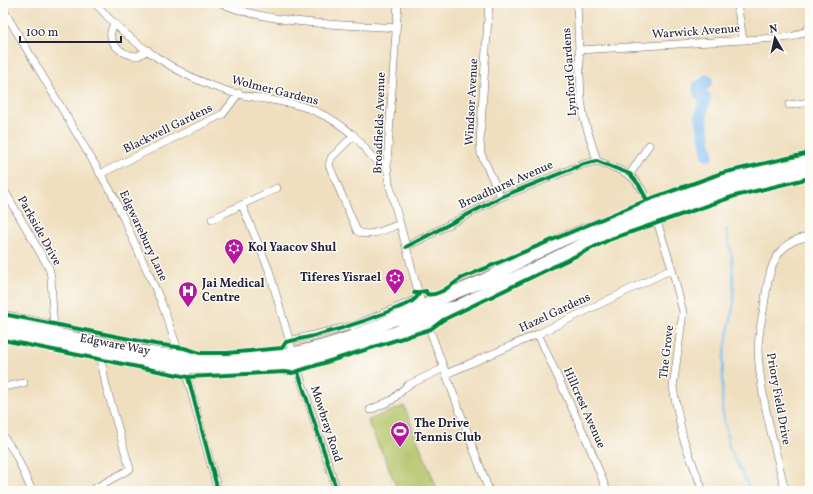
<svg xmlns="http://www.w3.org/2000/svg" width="813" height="494" font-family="Vollkorn,serif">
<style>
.green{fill:#b1c164;stroke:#6a7250}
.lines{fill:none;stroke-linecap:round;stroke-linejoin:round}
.stream{stroke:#7cbcf0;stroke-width:2}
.river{stroke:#7cbcf0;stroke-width:12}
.minor-casing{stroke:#6a6469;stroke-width:8}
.trunk-casing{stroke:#6a6469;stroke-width:14}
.minor{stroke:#fff;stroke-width:7}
.trunk{stroke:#fff;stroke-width:12}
.cycleway-casing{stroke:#fdfcf7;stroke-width:6}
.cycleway{stroke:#00873e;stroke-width:4}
.labels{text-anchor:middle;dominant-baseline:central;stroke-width:3;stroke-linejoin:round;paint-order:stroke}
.street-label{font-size:12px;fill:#22223b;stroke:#fdfcf7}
.poi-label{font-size:12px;font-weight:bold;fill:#22223b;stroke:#fdfcf7;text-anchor:start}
</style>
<rect width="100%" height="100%" fill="#fdfcf7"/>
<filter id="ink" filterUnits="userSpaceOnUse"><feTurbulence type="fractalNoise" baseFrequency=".025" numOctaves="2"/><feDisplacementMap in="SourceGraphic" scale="8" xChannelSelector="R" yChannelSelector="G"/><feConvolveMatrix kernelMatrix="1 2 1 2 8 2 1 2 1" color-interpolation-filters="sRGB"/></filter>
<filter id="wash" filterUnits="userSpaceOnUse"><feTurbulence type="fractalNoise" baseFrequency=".012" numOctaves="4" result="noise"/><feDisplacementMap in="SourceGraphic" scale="16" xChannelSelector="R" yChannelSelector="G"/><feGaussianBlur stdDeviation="0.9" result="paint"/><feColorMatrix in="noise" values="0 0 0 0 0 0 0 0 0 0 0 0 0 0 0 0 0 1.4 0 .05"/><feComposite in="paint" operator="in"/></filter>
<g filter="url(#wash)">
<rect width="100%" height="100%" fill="#efdfbf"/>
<!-- green -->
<path class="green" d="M404,406L438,491H398L383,453H382L369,425L368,420Z"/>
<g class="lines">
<!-- stream -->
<path class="stream" d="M726,229L732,258L734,302L723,360L722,408L729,447L751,491"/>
<!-- river -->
<path class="river" d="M705,139L701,115L705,98C700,95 697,92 699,86L705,84L707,80
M706,145L708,155"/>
</g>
</g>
<g filter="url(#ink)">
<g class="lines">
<!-- minor casing -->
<g class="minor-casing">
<path id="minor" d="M95,3C129,43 179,77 230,92C260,101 293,99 321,114C333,119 344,127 354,136C367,147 369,161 387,164
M221,3C270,25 342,24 396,28
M398,3L387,164L389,183L424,314L489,491
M489,3L480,141L481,154L501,197
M577,3L581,99L584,119L597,161
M737,3L743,40
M3,9L113,195L160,299L185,369L218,491
M114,24C103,41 122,56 138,56L148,50
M579,50L792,37L806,31L810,25
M789,105L810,102
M354,135L331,158L329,165L357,231C367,239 388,228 400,224
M597,161C626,172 637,173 649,205
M100,174L223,114L239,93
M630,174L649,145
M3,188L49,268L51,277L54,333
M242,205L269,270L293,353L295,355
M655,215L672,269L683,312L673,388L683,438L703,491
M212,219L277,188
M406,247L501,197L584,164L597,161
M3,314L54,325
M395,322C416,321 434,306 455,305
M538,334L588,443L607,491
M289,341L355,325L415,300L419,294
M296,364L337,491
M446,374L538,334L672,269
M3,387L24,383
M370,410L392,400L408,385L444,368
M3,436L15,453L32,491
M90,491L130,469L106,386L100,354
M785,491C775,445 760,398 758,350C758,334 763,315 765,299C770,268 774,242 810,236"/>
</g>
<!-- trunk casing -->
<g class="trunk-casing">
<path id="trunk" d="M3,322C87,341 173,365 259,358C320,353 367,332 421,307C440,298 460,291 480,282C506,270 530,255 556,243C573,234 592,228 611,220C675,194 741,172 810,159
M3,334L164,366L228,369L263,368L311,361L427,322L599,236L655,215L726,190L810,170"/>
</g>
<!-- minor -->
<use href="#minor" class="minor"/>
<!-- trunk -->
<use href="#trunk" class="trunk"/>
<!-- cycleway casing -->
<g class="cycleway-casing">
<path id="cycleway" d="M406,247L501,197L584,164L597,161L630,174L639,185L647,200
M414,293L426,291L427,294C438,297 452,284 462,278L647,200L722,173L810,153
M3,314L155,344L184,348L200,353H227L282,348L286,342C322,335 356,325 390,311C401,306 413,304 419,294
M3,340L188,377L285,372L292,373L431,329L443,320L611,239L735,196L810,178
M298,372L337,491
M188,377L218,491"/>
</g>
<!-- cycleway -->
<use href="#cycleway" class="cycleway"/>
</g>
</g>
<!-- icons -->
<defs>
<g id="synagogue-pin" transform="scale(1)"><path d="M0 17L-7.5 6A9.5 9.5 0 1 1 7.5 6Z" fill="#b5179e" stroke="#fdfcf7"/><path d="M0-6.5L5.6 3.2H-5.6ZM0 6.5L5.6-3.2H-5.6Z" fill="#fff"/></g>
<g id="hospital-pin" transform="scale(1)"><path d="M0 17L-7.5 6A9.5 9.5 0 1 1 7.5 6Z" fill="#b5179e" stroke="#fdfcf7"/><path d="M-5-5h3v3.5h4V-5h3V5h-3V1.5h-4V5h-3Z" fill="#fff"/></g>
<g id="stadium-pin" transform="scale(1)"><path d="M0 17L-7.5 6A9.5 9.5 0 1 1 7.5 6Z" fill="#b5179e" stroke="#fdfcf7"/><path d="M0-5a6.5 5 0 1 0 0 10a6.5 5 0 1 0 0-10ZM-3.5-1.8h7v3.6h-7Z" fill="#fff"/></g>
</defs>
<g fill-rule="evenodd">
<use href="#synagogue-pin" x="234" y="248"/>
<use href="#synagogue-pin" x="395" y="278"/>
<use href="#hospital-pin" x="188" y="291"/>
<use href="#stadium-pin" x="400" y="431"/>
</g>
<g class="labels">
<!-- street labels -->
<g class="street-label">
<text transform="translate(696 32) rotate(-4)">Warwick Avenue</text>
<text transform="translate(570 72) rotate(-94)">Lynford Gardens</text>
<text transform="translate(275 91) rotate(14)">Wolmer Gardens</text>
<text transform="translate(472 102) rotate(-87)">Windsor Avenue</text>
<text transform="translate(380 123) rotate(-88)">Broadfields Avenue</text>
<text transform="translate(168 129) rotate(-26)">Blackwell Gardens</text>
<text transform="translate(506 185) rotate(-24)">Broadhurst Avenue</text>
<text transform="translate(39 231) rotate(61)">Parkside Drive</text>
<text transform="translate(143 236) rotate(65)">Edgwarebury Lane</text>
<text transform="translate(555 313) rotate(-25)">Hazel Gardens</text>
<text transform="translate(115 345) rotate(11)">Edgware Way</text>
<text transform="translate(667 352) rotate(-83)">The Grove</text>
<text transform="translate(778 399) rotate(80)">Priory Field Drive</text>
<text transform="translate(584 408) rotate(66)">Hillcrest Avenue</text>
<text transform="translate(326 424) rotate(72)">Mowbray Road</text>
</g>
<!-- poi labels -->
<g class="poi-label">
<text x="248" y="248">Kol Yaacov Shul</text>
<text x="381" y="278" text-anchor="end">Tiferes Yisrael</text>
<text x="202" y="284">Jai Medical<tspan x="202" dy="14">Centre</tspan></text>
<text x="414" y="424">The Drive<tspan x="414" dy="14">Tennis Club</tspan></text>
</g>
</g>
<!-- margin -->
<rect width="813" height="494" fill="none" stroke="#fdfcf7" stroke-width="16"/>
<!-- north arrow -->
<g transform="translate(775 38) rotate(351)" stroke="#fdfcf7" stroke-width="3" paint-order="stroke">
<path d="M0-3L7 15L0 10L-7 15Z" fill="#22223b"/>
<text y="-6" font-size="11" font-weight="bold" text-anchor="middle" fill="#22223b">N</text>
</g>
<!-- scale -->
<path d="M20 36v6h101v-6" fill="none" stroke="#22223b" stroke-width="2"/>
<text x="26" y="36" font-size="12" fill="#22223b" stroke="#fdfcf7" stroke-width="3" paint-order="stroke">100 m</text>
</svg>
